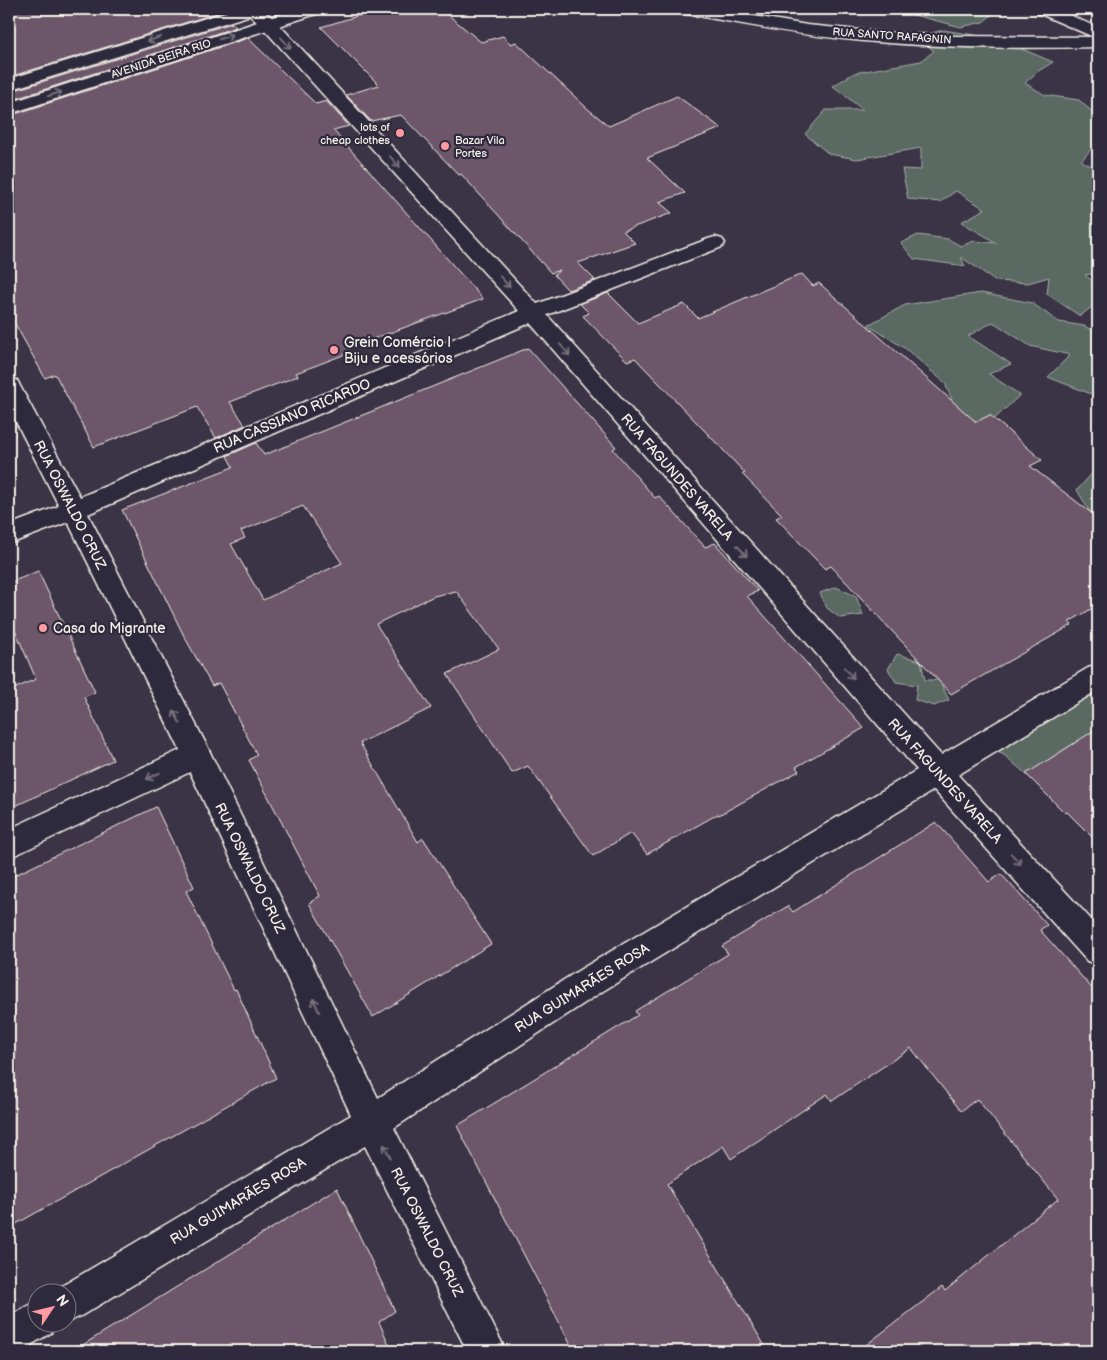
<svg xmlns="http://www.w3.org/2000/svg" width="1107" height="1360" font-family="'Balsamiq Sans',sans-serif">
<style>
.green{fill:#5a6b63;stroke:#a7aea6}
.building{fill:#6d566a;stroke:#f4f1e8;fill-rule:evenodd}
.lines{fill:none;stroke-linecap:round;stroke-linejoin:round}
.minor-casing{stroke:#f4f1e8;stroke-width:3}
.major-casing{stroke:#f4f1e8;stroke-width:3}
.highway-casing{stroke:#f4f1e8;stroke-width:3}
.minor{fill:#2f2a3d;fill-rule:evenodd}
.major{fill:#2f2a3d;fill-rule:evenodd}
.highway{fill:#2f2a3d;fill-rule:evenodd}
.oneway{stroke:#747079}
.poi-dot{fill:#ff9aa2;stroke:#2f2a3d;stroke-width:2}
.labels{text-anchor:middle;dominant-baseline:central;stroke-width:4.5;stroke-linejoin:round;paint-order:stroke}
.far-street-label{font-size:11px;fill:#f4f1e8;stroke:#2f2a3d}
.far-poi-label{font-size:11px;fill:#f4f1e8;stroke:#2f2a3d;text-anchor:end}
.poi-label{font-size:14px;fill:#f4f1e8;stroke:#2f2a3d;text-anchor:start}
.street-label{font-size:14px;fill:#f4f1e8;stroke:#2f2a3d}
</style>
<rect width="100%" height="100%" fill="#3b3346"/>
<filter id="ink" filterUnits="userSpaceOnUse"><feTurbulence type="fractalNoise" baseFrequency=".02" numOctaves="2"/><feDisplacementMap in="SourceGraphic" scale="10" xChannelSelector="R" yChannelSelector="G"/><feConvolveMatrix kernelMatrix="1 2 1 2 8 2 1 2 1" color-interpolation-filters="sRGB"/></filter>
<g filter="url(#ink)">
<!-- green -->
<path class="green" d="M915,9H999L983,22L961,27L914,15Z
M943,30L988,37L1010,44L1053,62L1037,72L1025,83L1045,95L1079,100L1098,117V145L1092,148L1081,161L1098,169V273L1085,275L1098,286V302L1080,316L1047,294L1049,277L1028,283L996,281L961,257L965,266L914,259L901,243L918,235L948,239L961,246L974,241L997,243L961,222L985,209L956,191L940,202L908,199L902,169L921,170V148L857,159L829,154L805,134L826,110H863L833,86L854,73L921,61L934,51L917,37Z
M981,293L1032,303L1059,322L1084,326L1098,333V394L1096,396L1048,377L1070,355L1030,346L993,322L968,336L1011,364L989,374L1020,395L989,424L958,415L945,383L906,349L868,325L905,305Z
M1098,467V511L1090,512L1077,490Z
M836,587L856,596L863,615L840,618L827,608L820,593Z
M897,654L921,661L925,680H939L949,700L934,706L915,700L917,685L896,682L888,669Z
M1076,677L1098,678V731L1062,760L1026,774L1004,755L989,748L984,727L1022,718L1030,702L1046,703Z"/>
<!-- building -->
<path class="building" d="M9,9H217L220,12L9,77Z
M380,9H441L481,42L503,36L511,44L516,42L588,109L609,126L677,96L721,128L647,158L685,193L659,202L672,213L623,231L635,243L578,263L595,280L568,290L554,275L560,270L551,273L461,174L459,175L401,115L371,121L346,95L379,85L321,27Z
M232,23L236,27L9,101V92Z
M248,38L316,104L326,101L349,126L333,130L483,299L348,348L351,352L296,373L298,376L230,402L245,425L216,438L197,407L94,447L55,374L45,378L9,313V116Z
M802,274L813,286L819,283L976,422L990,415L1042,460L1030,466L1098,518V605L1069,622L1072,625L951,694L831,566L825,569L776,518L782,515L742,474L745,473L635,358L627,361L583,316L589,313L580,304L608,293L638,323L684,304L698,318Z
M528,348L616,447L613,449L655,498L659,496L705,547L715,543L758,591L747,596L864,728L796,767L799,771L719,815L718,814L647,854L631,833L593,856L528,766L512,773L447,674L499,649L456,591L434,596L376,624L431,708L360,743L418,842L423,838L491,944L373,1017L309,903L320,896L249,760L257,755L219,683L212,686L184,636L122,510L233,467L227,456L256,443L264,455ZM303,506L342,563L263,600L231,544L245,538L241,531Z
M38,571L95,692L84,697L113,760L9,809V691L36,679L9,616V583Z
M1098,728V843L1067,812L1065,813L1026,774Z
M156,807L194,887L186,891L234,990L236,989L276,1078L9,1228V878Z
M936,822L989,882L1001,874L1047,925L1040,930L1098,995V1351H858L942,1287L945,1291L1058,1199L977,1099L961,1111L911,1048L832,1101L827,1094L731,1159L723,1146L667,1184L768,1351H574L457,1126L638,1015L635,1011L728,954L722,946L788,906L793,912Z
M337,1188L395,1311L379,1322L392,1351H73Z"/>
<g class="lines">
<!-- minor casing -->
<g class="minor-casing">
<path id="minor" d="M243,9H261L274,19L537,304L708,239L715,237L722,239L725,243L722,247L547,315L941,755L1088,668L1098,665V690L958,775L1098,927V965L1087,961L934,790L603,991L394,1128L506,1351H467L365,1146L81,1316L68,1322V1292H54L55,1290L351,1115L190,772L9,858V829L180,750L68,522L9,544V525L59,506L9,408V378L17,380L20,386L80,497L519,311L262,27ZM530,323L917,770L581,969L378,1098L207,746L88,514Z
M38,1301V1322H56L51,1333L22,1350L9,1351V1316Z"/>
</g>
<!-- major casing -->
<g class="major-casing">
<path id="major" d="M235,9H259L257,13L9,90V79Z
M297,9H321L319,13L9,114V103Z
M679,9H714L807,25L879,32L952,36L1098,37V47C1014,49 928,48 844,39C791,34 739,23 687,14L681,13Z"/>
</g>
<!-- highway casing -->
<g class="highway-casing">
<path id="highway" d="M1036,9H1057L1098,28V39L1038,13Z"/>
</g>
<!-- minor -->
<use href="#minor" class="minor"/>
<!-- major -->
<use href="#major" class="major"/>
<!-- highway -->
<use href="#highway" class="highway"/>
</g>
<!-- one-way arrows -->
<defs><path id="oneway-shaft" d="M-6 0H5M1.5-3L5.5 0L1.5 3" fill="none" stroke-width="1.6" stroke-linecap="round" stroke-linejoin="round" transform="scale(1.25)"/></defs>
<g class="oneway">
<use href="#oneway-shaft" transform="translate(226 37) rotate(-18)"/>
<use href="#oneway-shaft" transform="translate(154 39) rotate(162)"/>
<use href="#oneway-shaft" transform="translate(286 43) rotate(48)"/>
<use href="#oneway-shaft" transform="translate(55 94) rotate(-18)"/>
<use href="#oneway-shaft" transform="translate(395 162) rotate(48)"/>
<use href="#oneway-shaft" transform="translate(505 282) rotate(48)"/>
<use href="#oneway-shaft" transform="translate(565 350) rotate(49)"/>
<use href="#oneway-shaft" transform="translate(742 551) rotate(49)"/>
<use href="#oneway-shaft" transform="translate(849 673) rotate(49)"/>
<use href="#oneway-shaft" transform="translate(177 717) rotate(-117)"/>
<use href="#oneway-shaft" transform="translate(153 776) rotate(155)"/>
<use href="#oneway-shaft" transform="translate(1016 859) rotate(48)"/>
<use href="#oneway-shaft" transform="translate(316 1005) rotate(-116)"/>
<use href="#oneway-shaft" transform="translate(387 1151) rotate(-117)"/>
</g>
</g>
<!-- markers -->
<g class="poi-dot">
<circle cx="400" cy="133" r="5"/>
<circle cx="445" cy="146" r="5"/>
<circle cx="334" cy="350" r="5"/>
<circle cx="43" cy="628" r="5"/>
</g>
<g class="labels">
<!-- far-street labels -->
<g class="far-street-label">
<text transform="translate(892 36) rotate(4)">RUA SANTO RAFAGNIN</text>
<text transform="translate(161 59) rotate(-18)">AVENIDA BEIRA RIO</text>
</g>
<!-- far-poi labels -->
<g class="far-poi-label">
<text x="390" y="127">lots of<tspan x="390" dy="13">cheap clothes</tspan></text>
<text x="455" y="140" text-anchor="start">Bazar Vila<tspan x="455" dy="13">Portes</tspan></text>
</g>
<!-- poi labels -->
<g class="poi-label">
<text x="344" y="342">Grein Comércio |<tspan x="344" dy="16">Biju e acessórios</tspan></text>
<text x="53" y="628">Casa do Migrante</text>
</g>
<!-- street labels -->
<g class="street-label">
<text transform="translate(292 416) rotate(-23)">RUA CASSIANO RICARDO</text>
<text transform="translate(677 477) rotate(49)">RUA FAGUNDES VARELA</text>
<text transform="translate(70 505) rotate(63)">RUA OSWALDO CRUZ</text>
<text transform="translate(945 781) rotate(48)">RUA FAGUNDES VARELA</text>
<text transform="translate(250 868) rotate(64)">RUA OSWALDO CRUZ</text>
<text transform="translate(582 988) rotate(-32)">RUA GUIMARÃES ROSA</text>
<text transform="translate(238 1201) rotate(-31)">RUA GUIMARÃES ROSA</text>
<text transform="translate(427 1232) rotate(63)">RUA OSWALDO CRUZ</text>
</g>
</g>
<!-- margin -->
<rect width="1107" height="1360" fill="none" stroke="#2f2a3d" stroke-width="30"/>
<rect x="15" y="15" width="1077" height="1330" fill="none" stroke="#f4f1e8" stroke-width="2" filter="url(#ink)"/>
<!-- north arrow -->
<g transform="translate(52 1308) rotate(55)"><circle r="24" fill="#2f2a3d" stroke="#7e7a81"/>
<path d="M0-4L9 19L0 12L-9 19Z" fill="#ff9aa2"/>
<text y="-8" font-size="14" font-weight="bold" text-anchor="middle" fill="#f4f1e8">N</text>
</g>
</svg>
